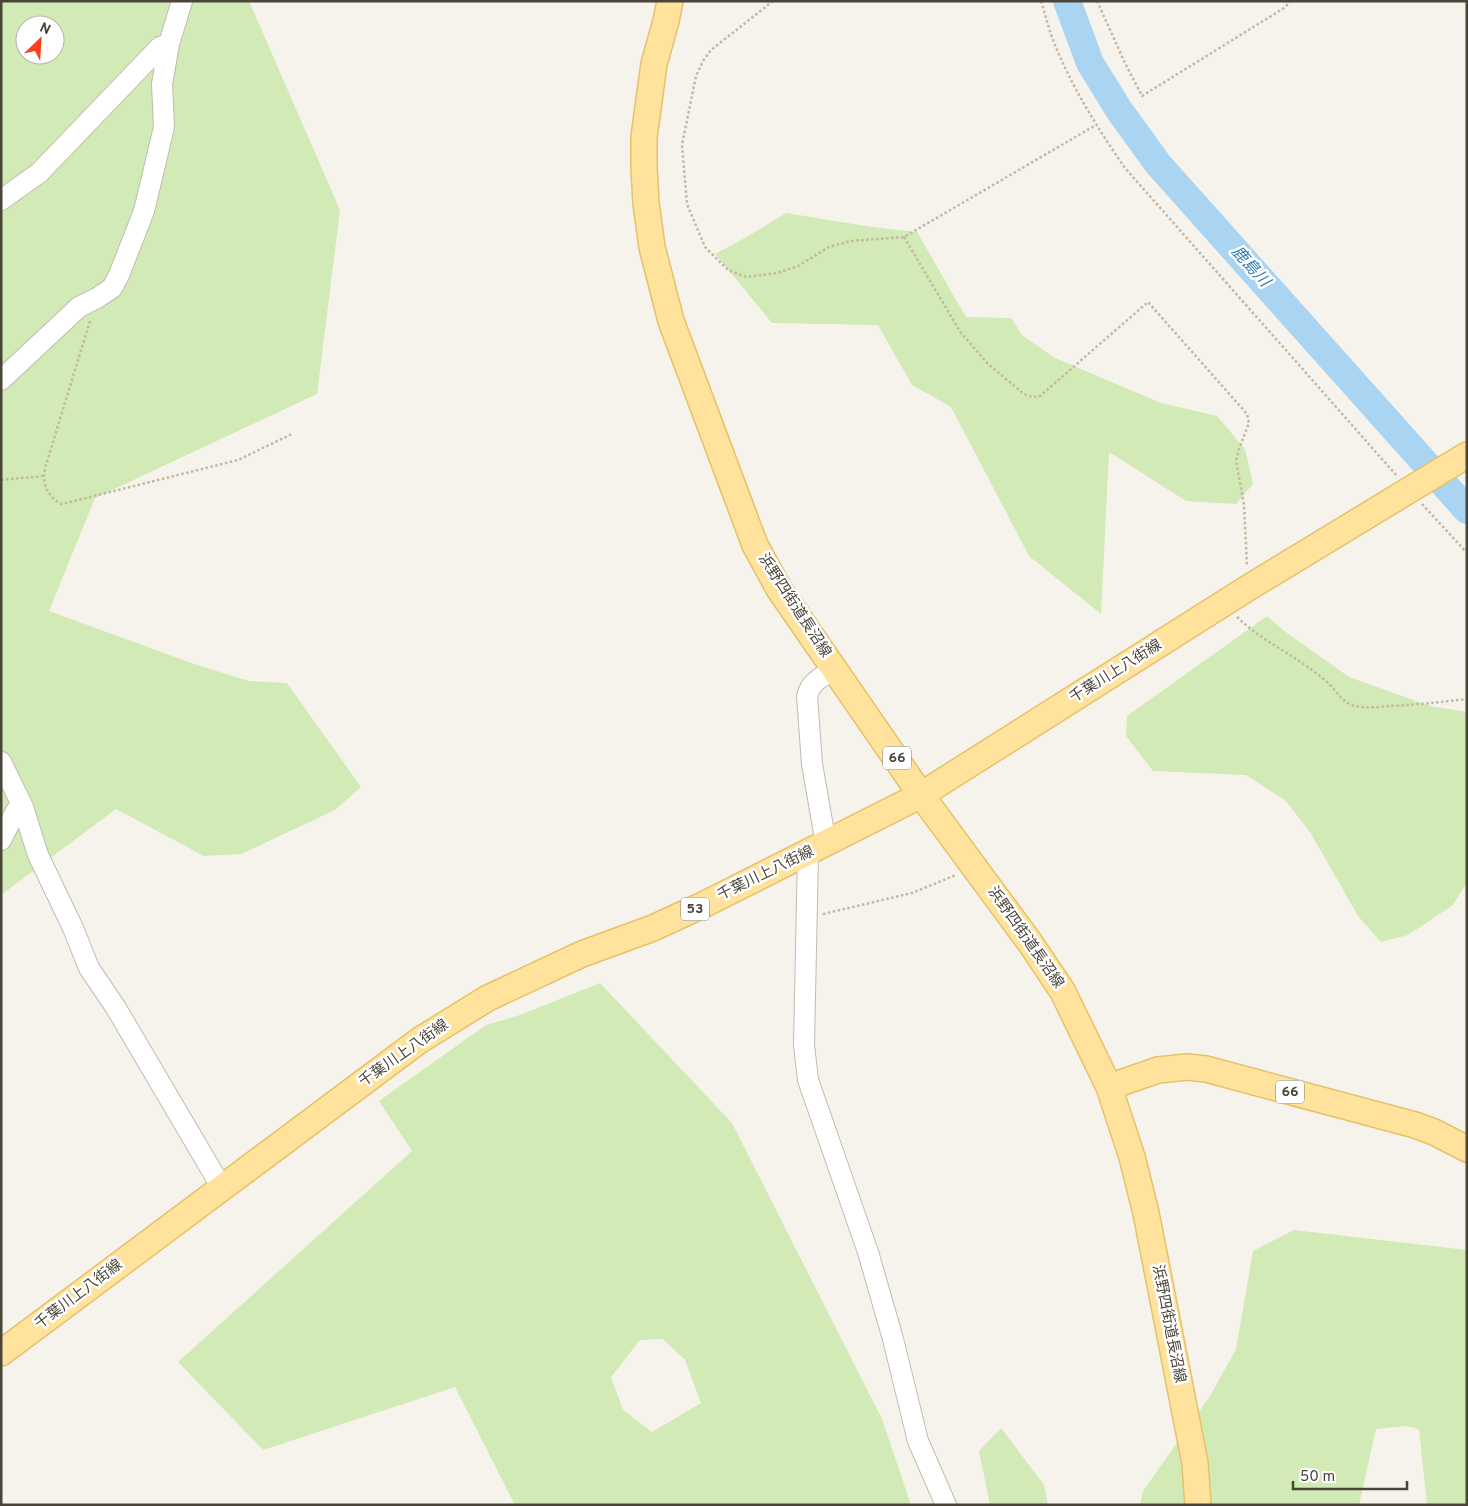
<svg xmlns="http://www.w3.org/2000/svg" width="1468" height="1506" font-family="Overpass,'Noto Sans JP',sans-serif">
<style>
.green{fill:#d2eab5;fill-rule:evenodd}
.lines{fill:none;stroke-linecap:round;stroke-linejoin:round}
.river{stroke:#a9d4f2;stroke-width:28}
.minor-casing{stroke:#c2bbae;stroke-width:22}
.major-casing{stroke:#e6c16a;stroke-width:28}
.path{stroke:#c4b79f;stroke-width:2.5;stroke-dasharray:2.5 2.5;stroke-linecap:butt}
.minor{stroke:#fff;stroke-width:20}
.major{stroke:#ffe39c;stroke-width:25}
.labels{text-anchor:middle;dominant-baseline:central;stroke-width:5;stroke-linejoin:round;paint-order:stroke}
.shield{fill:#fff;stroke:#817c74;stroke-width:1}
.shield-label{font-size:14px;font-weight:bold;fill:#4b4439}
.street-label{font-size:15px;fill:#4b4439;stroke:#fff}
.water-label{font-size:16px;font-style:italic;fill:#2e7ab2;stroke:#fff}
</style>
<rect width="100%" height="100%" fill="#f6f3ec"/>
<!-- green -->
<path class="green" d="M1,1H249L340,210L317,394L95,498L49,611L194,664L249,681L287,683L361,787L335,810L241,854L204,856L116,809L1,895ZM25,25H55V55H25Z
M786,213L872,227L917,232L966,317L1011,318L1023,336L1055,358L1161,403L1217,416L1245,449L1253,484L1236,504L1186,501L1109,452L1101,614L1029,556L951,407L912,385L878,325L772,323L715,254L745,238Z
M1267,616L1287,633L1349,677L1430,706L1467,712V882L1453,905L1408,935L1381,942L1358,916L1310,832L1285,800L1246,775L1153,771L1126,736L1127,716Z
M600,983L732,1123L882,1419L911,1505H515L455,1387L263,1450L178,1362L412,1151L379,1101L486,1025L520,1015ZM663,1339L685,1360L701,1403L652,1432L623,1410L611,1377L640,1340Z
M1294,1230L1467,1250V1505H1427L1419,1429L1405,1426L1376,1429L1359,1505H1140L1143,1491L1210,1396L1236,1349L1253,1251Z
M1001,1428L1044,1485L1048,1505H990L979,1451Z"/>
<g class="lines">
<!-- river -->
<path class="river" d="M1067,1L1090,63L1119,110L1158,164L1467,510"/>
<!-- minor casing -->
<g class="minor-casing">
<path id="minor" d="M1,200L39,173L160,47L169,44
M1,380L79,307L97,298L112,288L119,275L144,211L164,127L162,84L169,44L182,1
M1,762L23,807L38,855L73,928L89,968L116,1008L222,1188
M1,840L16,811L23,807
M826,844L812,764L807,696C811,681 822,677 835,669
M808,853L804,1045L808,1080L868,1252L893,1339L918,1441L946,1505"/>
</g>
<!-- major casing -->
<g class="major-casing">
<path id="major" d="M670,1L666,21L654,64L644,137V167L646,203L652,247L671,321L755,545L779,589L921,795L1031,944L1063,992L1109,1087L1132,1157L1146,1213L1195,1463L1198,1505
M1109,1087L1158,1070L1187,1067L1206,1069L1415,1125L1434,1132L1467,1149
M1,1353L420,1040L488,998L582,954L653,928L705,904L921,795L1248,588L1467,455"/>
</g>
<!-- path -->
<path class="path" d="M773,1L711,50L703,61L696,76L682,145L687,204L705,247L728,270L746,277L777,273L798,266L829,247L850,241L904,237L1096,125
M1041,1C1046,16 1049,31 1055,45C1073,89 1098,129 1125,168L1397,476
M1097,1L1125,63L1142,96L1284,8L1291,1
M904,237L961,333L988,364L1024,394L1032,397L1040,396L1148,302L1247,414L1249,423L1239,449L1236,460L1244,505L1247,566
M90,321L45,468C42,484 47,497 62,504L238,460L292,434
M1,480L43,476
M1422,504L1467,553
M1237,617C1264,643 1299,657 1327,682C1336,690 1341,701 1352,705C1364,709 1378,707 1390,706C1416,705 1441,702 1467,699
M823,914L912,893L956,875"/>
<!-- minor -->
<use href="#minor" class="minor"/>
<!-- major -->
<use href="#major" class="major"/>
</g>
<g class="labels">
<!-- shield labels -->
<g class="shield">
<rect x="883" y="746.5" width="28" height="23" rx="4"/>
<rect x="681" y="897.5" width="28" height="23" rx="4"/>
<rect x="1276" y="1080.5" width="28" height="23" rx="4"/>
</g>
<g class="shield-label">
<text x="897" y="758">66</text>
<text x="695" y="909">53</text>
<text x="1290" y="1092">66</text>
</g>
<!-- street labels -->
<g class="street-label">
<text transform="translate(794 606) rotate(57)">浜野四街道長沼線</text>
<text transform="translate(1116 672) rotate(-32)">千葉川上八街線</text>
<text transform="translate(766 874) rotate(-26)">千葉川上八街線</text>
<text transform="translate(1025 938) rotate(55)">浜野四街道長沼線</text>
<text transform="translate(404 1054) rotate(-35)">千葉川上八街線</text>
<text transform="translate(79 1295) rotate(-37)">千葉川上八街線</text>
<text transform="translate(1168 1324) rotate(79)">浜野四街道長沼線</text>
</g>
<!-- water labels -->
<g class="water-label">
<text transform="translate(1250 267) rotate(48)">鹿島川</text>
</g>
</g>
<!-- border -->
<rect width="1468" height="1506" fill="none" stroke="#4b4439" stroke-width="5"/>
<!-- north arrow -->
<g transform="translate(40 40) rotate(25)"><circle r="24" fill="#ffffff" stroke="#b7b4b0"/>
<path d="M0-4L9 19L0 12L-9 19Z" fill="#fc3f1d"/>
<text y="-8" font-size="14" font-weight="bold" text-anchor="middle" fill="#4b4439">N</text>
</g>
<!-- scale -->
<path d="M1293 1481v8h114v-8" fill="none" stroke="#4b4439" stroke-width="2.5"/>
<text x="1300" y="1481" font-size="15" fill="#4b4439" stroke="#ffffff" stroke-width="4" paint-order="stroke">50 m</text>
</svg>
